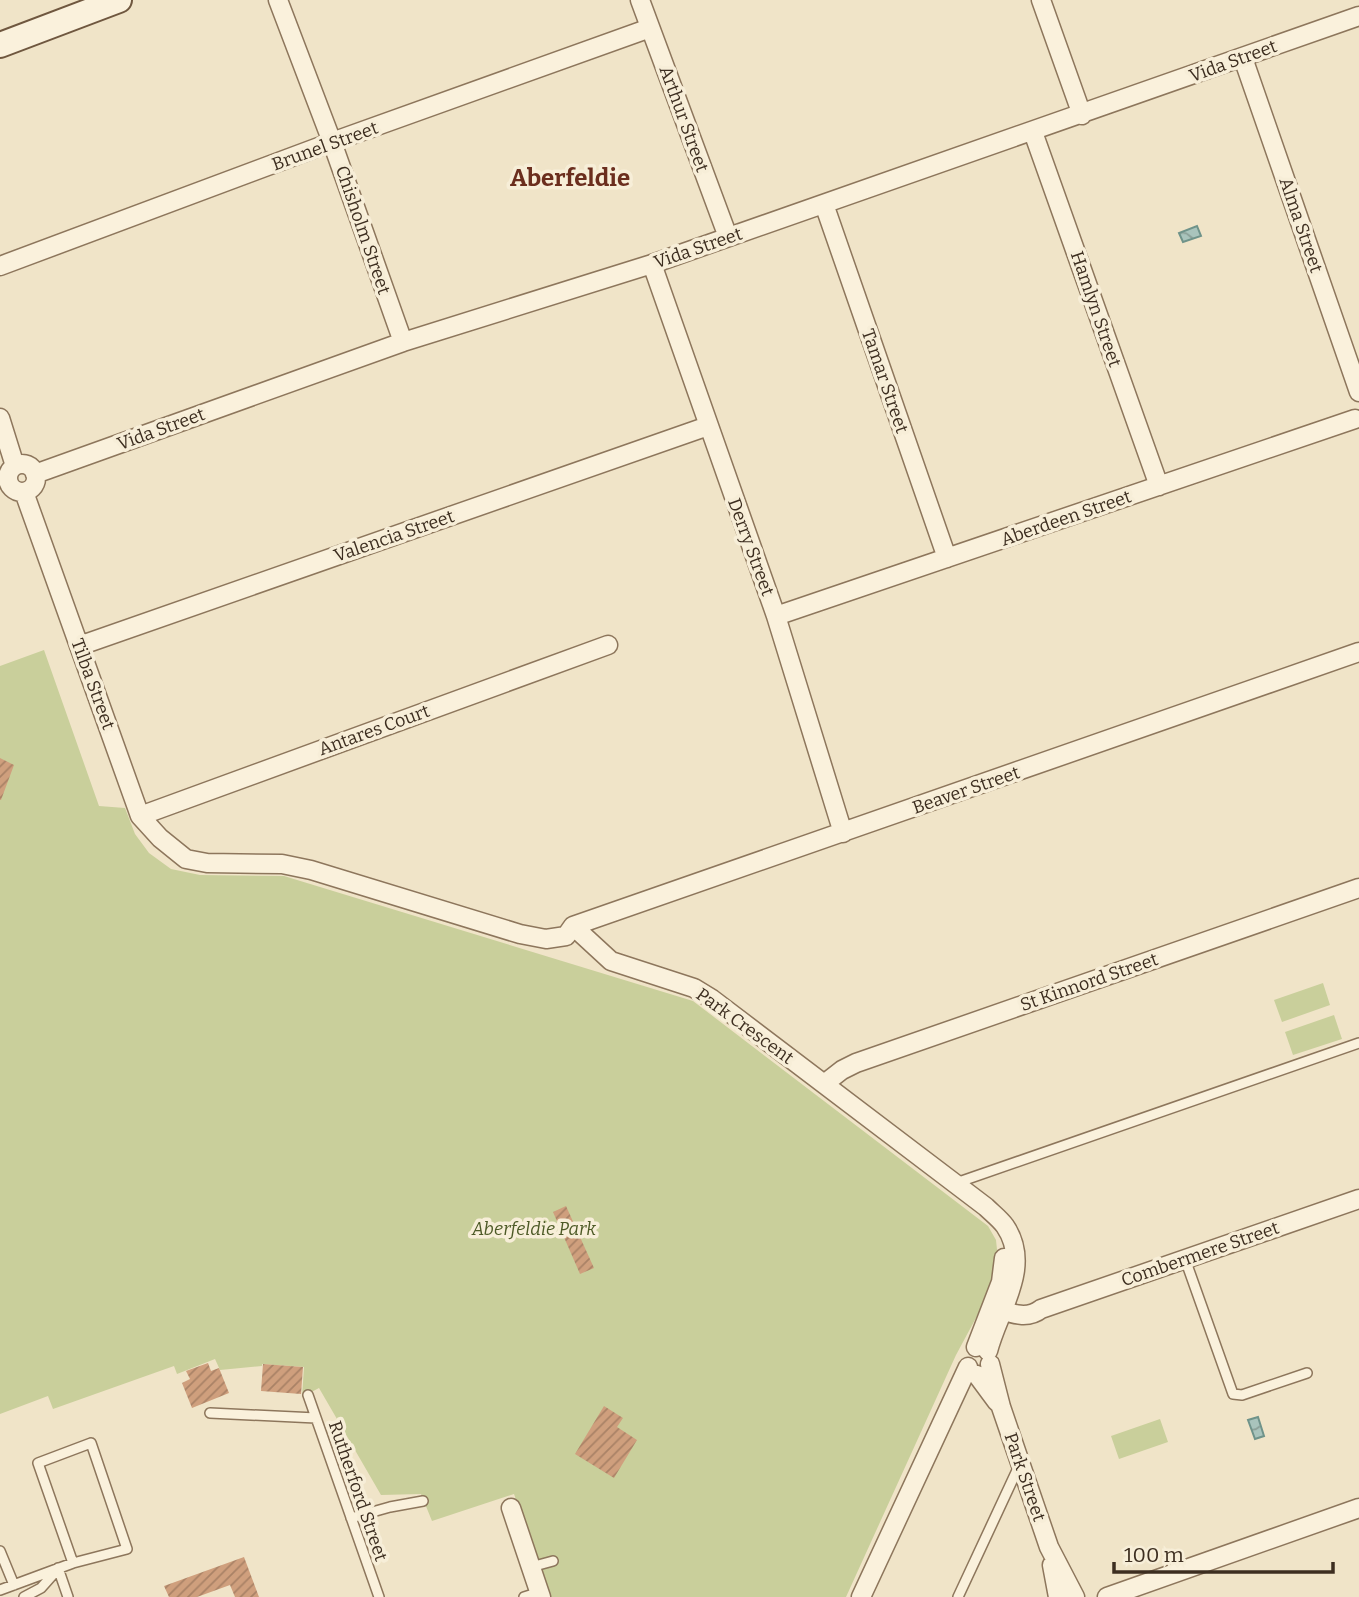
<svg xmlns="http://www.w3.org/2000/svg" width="1359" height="1597" font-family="Bitter,serif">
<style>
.green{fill:#c9cf9b}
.water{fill:url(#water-waves);stroke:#6f938a;stroke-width:2}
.building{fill:url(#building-hatch)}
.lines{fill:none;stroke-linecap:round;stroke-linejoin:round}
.lane-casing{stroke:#8d765c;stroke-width:12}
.street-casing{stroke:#8d765c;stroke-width:21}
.secondary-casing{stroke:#6f573f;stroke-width:28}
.lane{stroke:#faf1dc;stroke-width:9}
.street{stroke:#faf1dc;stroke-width:18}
.secondary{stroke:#faf1dc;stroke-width:24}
.labels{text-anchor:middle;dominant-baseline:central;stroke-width:7;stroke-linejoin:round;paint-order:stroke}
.street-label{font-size:18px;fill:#3d2e20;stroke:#f7eed8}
.park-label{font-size:18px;font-style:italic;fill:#4d5a26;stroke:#f7eed8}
.district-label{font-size:24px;font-weight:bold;fill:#6b2e1e;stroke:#f7eed8}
</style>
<defs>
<pattern id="water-waves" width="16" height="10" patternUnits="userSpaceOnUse" patternTransform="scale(1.75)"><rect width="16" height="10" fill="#a9c4bc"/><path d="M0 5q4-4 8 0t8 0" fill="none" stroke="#8ba098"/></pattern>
<pattern id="building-hatch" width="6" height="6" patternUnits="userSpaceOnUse" patternTransform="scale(1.75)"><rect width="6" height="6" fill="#cf9f7d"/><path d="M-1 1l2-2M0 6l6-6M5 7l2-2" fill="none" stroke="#a98266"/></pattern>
</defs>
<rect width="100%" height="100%" fill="#f0e4c8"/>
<!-- green -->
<path class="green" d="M44,650L99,806L125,808L135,834L149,853L171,869L200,875L284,876L693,1001L988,1226L996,1240L999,1269L991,1290L956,1355L846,1597H551L514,1494L432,1521L421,1494L381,1495L319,1388L302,1397L304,1367L262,1364V1366L220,1370L215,1359L177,1374L174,1366L53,1409L48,1396L0,1414V666Z
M1323,983L1330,1005L1282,1022L1274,1000Z
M1334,1015L1342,1039L1293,1055L1285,1032Z
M1160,1419L1168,1442L1119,1459L1111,1436Z"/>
<!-- water -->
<path class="water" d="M1197,226L1201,236L1183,242L1179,233Z
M1258,1417L1264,1436L1255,1439L1248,1420Z"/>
<!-- building -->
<path class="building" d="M0,758L14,765L1,800H0Z
M566,1206L594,1268L580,1274L553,1212Z
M208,1363L211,1371L219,1368L229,1393L192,1408L182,1383L190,1379L186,1371Z
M263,1364L303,1367L301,1394L261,1391Z
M604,1406L623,1418L617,1427L637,1440L614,1478L575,1454Z
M244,1557L259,1597H235L230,1585L197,1597H169L164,1586Z"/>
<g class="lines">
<!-- lane casing -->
<g class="lane-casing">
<path id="lane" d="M956,1183L1359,1043
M1185,1259L1233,1394L1242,1395L1307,1373
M308,1395L379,1597
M210,1413L316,1418
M351,1518L390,1507L423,1501
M0,1551L14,1585
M531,1567L553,1561
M58,1568L68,1597
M0,1590L73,1563L127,1549L91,1443L38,1463L73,1563
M24,1597L41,1588L57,1570
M524,1597L540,1592
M958,1597L1019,1466"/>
</g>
<!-- street casing -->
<g class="street-casing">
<path id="street" d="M278,0L332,142L403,342
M640,0L728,237
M1041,0L1082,115
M1243,58L1359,392
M1033,132L1159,486
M824,204L947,558
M652,264L776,616L843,833
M0,266L332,142L650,28
M0,418L15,466
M8 478a14 14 0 1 1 28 0a14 14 0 1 1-28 0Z
M35,474L403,342L652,264L1359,16
M24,492L140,816L160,838L186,859L207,863L282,864L311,870L520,934L546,939L566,936L573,926
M776,616L1355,419
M79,646L708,426
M140,816L608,645
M573,926L1359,652
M573,926L611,961L694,988L712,999L986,1207C992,1213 1000,1219 1005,1226C1033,1267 998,1311 988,1351
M824,1084L842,1070L856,1063L1359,888
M992,1307C1008,1312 1026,1321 1041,1309L1359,1199
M976,1347L1001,1282L1004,1258
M990,1364L1001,1407L1049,1547L1075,1597
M977,1375L997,1402
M511,1508L541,1597
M1052,1565L1058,1597
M861,1597L968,1367
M1107,1597L1359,1508"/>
</g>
<!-- secondary casing -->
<g class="secondary-casing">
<path id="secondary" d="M0,45L119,0"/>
</g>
<!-- lane -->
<use href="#lane" class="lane"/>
<!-- street -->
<use href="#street" class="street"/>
<!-- secondary -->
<use href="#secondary" class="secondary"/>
</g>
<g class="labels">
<!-- street labels -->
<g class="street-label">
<text transform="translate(1233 61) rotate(-20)">Vida Street</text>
<text transform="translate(684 119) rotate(70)">Arthur Street</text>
<text transform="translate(325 146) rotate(-20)">Brunel Street</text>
<text transform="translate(1301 225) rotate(71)">Alma Street</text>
<text transform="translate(363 230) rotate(71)">Chisholm Street</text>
<text transform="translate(698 248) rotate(-19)">Vida Street</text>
<text transform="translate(1096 309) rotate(71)">Hamlyn Street</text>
<text transform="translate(885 381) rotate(71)">Tamar Street</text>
<text transform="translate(161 429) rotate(-20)">Vida Street</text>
<text transform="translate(1066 518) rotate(-19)">Aberdeen Street</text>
<text transform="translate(394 536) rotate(-19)">Valencia Street</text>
<text transform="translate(751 547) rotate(70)">Derry Street</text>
<text transform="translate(93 684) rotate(70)">Tilba Street</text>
<text transform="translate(374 730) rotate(-20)">Antares Court</text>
<text transform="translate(966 790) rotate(-19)">Beaver Street</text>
<text transform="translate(1089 982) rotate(-19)">St Kinnord Street</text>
<text transform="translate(745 1026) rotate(36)">Park Crescent</text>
<text transform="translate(1200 1254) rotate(-19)">Combermere Street</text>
<text transform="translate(1025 1477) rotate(71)">Park Street</text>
<text transform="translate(358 1491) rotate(71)">Rutherford Street</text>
</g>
<!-- park labels -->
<g class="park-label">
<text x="534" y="1229">Aberfeldie Park</text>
</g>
<!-- district labels -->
<g class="district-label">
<text x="570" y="178">Aberfeldie</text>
</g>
</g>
<!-- scale -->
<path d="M1114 1562v10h219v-10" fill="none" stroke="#3d2e20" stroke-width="3.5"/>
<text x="1124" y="1562" font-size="21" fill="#3d2e20" stroke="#f7eed8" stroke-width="5" paint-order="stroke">100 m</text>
</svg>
